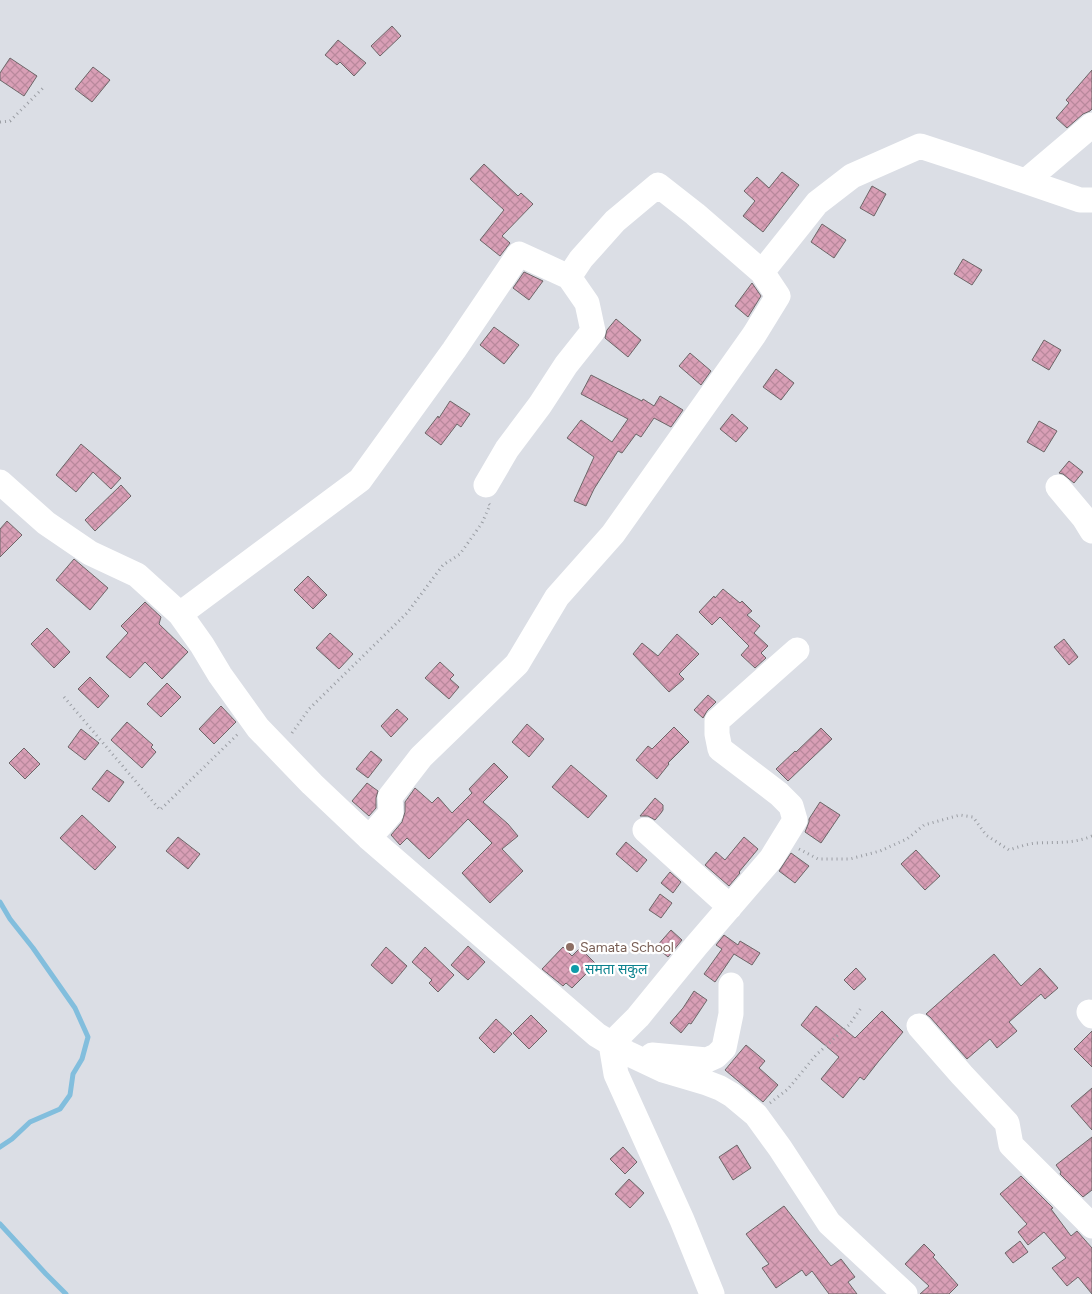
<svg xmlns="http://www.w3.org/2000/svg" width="1092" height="1294" font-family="Figtree,'Noto Sans Devanagari',sans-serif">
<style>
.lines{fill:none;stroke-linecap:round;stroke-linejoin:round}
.stream{stroke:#82bedd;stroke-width:5}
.building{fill:url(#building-cross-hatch);stroke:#6d6668}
.path{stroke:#9b9ea4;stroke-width:3;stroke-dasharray:1 4;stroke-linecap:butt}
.minor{stroke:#fff;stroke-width:25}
.education-dot{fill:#8d6e63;stroke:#fff;stroke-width:2}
.culture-dot{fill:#0f9aa8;stroke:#fff;stroke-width:2}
.labels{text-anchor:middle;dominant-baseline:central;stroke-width:4.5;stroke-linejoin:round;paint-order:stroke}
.education-label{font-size:14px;fill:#785e54;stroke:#fff;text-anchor:start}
.culture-label{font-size:14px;fill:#0d838f;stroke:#fff;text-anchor:start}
</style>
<defs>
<pattern id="building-cross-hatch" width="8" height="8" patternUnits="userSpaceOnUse" patternTransform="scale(1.25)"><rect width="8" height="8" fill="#d99fb6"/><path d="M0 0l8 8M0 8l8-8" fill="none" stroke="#b9889c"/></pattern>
</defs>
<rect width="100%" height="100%" fill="#dbdee5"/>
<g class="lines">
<!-- stream -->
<path class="stream" d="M0,902L10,919L33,948L75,1008L88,1037L82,1059L73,1074L70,1095L60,1109L30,1122L12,1139L0,1147
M0,1224L46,1274L66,1294"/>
</g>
<!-- building -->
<path class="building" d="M392,26L401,36L380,56L371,46Z
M338,40L366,63L354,76L340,62L337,65L325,55Z
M10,58L37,76L24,96L0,80V73Z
M93,67L110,80L92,102L75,89Z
M1092,70V109L1090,111L1083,114L1067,128L1056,118L1069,103L1066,100Z
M484,164L518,196L521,193L533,204L502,236L510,243L500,256L480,240L504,210L470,179Z
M782,172L799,185L763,232L743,216L755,201L744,191L757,177L769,188Z
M872,186L886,194L874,216L860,208Z
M822,224L846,240L834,258L811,242Z
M963,259L982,270L972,285L954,274Z
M524,272L543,281L529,300L513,288Z
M752,283L761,296L748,317L735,306Z
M616,319L641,340L628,357L605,338L607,330Z
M494,327L519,345L504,364L480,345Z
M1044,340L1061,350L1049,370L1032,360Z
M690,353L711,371L701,385L679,366Z
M776,369L794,383L781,400L763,387Z
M591,375L642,401L643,399L654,406L660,396L683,410L671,427L654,418L641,437L636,434L622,453L618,451L594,489L586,506L574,501L594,457L567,438L581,420L612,442L628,419L581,394Z
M450,401L470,414L461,427L457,424L441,445L425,433L438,416L439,418Z
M732,414L748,428L736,442L720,429Z
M1039,421L1057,431L1044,452L1027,442Z
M81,444L121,478L111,489L93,472L76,492L56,475Z
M1069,461L1083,472L1074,483L1063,474L1059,473Z
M121,485L131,496L95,531L85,520Z
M7,521L22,535L0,557V529Z
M74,559L108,588L90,610L56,580Z
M308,576L327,595L313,609L294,590Z
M723,589L740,603L742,601L752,611L747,615L760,626L754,633L768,646L761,653L766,658L755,668L741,655L749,646L720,617L712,625L699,612L714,596L715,598Z
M145,602L161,617L159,624L188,652L162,679L145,662L130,678L106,657L128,633L121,626Z
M47,628L70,652L54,668L31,644Z
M330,633L353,654L339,669L316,648Z
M677,634L699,654L679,674L684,679L669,692L633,654L642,643L658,656Z
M1064,639L1078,657L1069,665L1054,647Z
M440,662L454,675L450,679L459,687L449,699L425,678Z
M90,677L109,696L98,708L78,689Z
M167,683L181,697L161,717L147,704Z
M708,695L716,702L707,711L703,718L694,710Z
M221,706L236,722L214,744L199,729Z
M397,709L408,719L391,737L381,726Z
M127,722L153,745L151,747L156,752L142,768L111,740Z
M527,724L544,739L529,757L512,742Z
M674,727L689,742L668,763L669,764L657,779L636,760L648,746L652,749Z
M821,728L832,739L788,781L776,769L795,751L796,752Z
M81,729L99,743L85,760L68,747Z
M24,748L40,764L25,779L9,763Z
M371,751L382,760L368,778L356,769Z
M494,763L508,777L483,802L508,824L518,836L502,849L523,871L490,903L462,873L492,843L468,819L429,859L407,838L400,845L391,835L402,822L405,812V802L415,788L432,803L438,797L452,813L472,793L469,789Z
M571,765L607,796L588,818L552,787Z
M107,770L124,782L109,802L92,789Z
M367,783L378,791L376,798V808L369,816L352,801Z
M655,798L663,805V810L661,813L655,820L648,816H640Z
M820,802L840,815L821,843L805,832L809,822V819Z
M82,815L116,847L95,870L60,838Z
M178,837L200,854L188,869L166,851Z
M744,837L758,849L739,872L740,873L729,886L705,865L716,852L725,860Z
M626,842L647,860L637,872L616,854Z
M916,850L940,876L925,890L901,864Z
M791,853L809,866L795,883L779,871Z
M670,872L681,882L673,893L661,883Z
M660,894L672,903L661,918L649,910Z
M671,930L682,940L668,957L656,947Z
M724,935L738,945L740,941L760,953L752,965L734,954L715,982L704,974L722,949L716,945Z
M468,946L485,962L468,980L451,965Z
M386,947L407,966L392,984L371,965Z
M425,947L454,975L438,992L429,983L432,980L412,962Z
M563,947L572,956L580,948L596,964L572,988L566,983L563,986L542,969Z
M994,954L1021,986L1040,968L1058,988L1045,999L1041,994L1009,1022L1017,1031L997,1048L990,1039L967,1059L930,1017L926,1014Z
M856,968L866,979L854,990L844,980Z
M694,991L707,1000L691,1024L689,1023L681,1033L670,1023L683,1008Z
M816,1006L855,1038L882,1011L903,1032L878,1062L864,1080L860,1077L843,1098L821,1079L839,1057L801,1025Z
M531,1015L547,1031L529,1049L513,1033Z
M496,1019L512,1034L494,1053L479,1038Z
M1092,1031V1067L1074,1049Z
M746,1045L765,1061L759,1068L778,1085L763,1102L725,1070Z
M1092,1088V1130L1071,1106Z
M1092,1137V1190L1083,1197L1060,1174L1061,1172L1056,1165Z
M737,1145L751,1168L733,1180L719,1157Z
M623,1147L637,1162L625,1174L610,1159Z
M1021,1176L1053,1208L1051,1209L1071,1236L1077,1231L1092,1248V1294L1078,1277L1067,1286L1052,1268L1066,1258L1044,1232L1028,1245L1018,1232L1027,1224L1000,1194Z
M629,1179L644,1193L630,1208L615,1194Z
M784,1206L831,1266L841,1259L855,1277L848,1282L857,1294H829L812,1271L806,1276L802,1270L776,1288L762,1268L769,1264L746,1234Z
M1020,1241L1028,1252L1013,1263L1005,1253Z
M924,1244L935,1255L933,1257L958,1285L949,1294H920L929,1286L905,1264Z"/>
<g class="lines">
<!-- path -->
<path class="path" d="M0,122L10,121L45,86
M64,697L160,810L239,733
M292,733L309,709L407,613L443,565L460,554L482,523L490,505L489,504
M799,849L818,859H850L880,851L907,839L924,825L960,815L973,817L986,835L1009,850C1018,847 1027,844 1036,843C1057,842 1073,844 1092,836
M770,1103L788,1089L816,1055L849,1025L861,1008"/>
<!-- minor -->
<path class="minor" d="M1026,181L1092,125
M0,482L46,523L90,553L137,575L180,614L202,645L220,675L258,728L312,784L369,838L597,1035L627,1053L663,1070L707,1083L720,1088L732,1095L756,1115L780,1148L829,1223L905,1294
M486,485L507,449L540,405L566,365L593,331L587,303L569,277L581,259L615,221L658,185L695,214L762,272
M1058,487L1084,518L1092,531
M180,614L360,480L454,350L519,254L569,277
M645,830L730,907
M369,838L391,813L390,797L421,757L517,664L557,597L613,534L754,335L778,296L762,272L817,203L852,176L920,146L978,165L1080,200H1092
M1089,1012L1092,1016
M919,1026L962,1075L1007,1123L1011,1145L1092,1226
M652,1055L707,1060L716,1056L724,1048L731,1014V985
M712,1294L682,1220L616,1074L611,1044L638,1017L696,946L771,859L795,820L791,806L779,794L720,749L717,734V721L797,650"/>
</g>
<!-- markers -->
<circle class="education-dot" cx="570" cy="947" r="5"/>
<circle class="culture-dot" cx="575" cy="969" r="5"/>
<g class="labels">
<!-- education labels -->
<g class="education-label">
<text x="580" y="947">Samata School</text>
</g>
<!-- culture labels -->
<g class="culture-label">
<text x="585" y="969">समता सकुल</text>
</g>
</g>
</svg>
